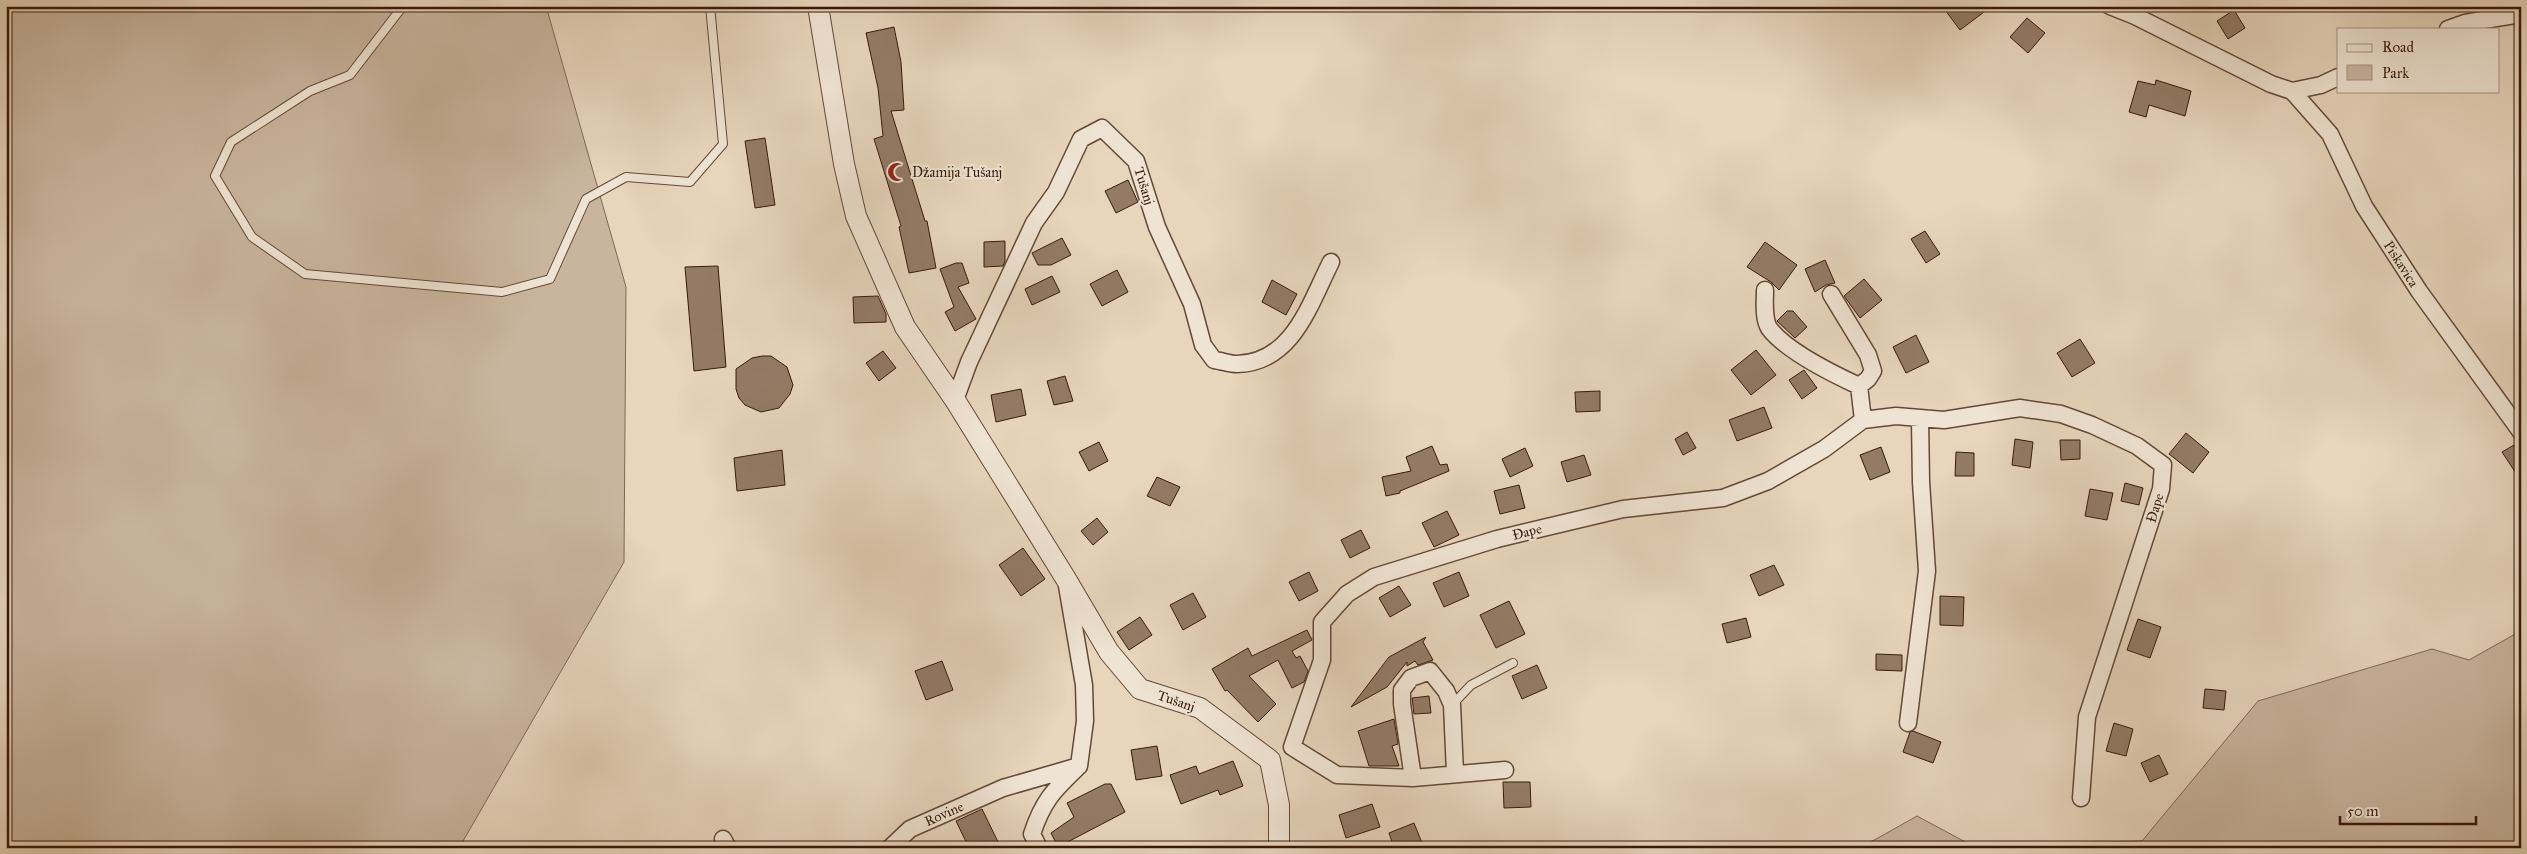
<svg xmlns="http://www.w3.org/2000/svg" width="2527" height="854" font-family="'IM FELL Great Primer',serif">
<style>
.green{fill:#c9b59e;stroke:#806854}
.building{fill:#937b66;stroke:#381a09}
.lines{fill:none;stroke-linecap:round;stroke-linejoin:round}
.service-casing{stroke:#644936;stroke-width:10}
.minor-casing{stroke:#644936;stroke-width:19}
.tertiary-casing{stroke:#644936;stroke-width:22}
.service{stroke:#efe4d3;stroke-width:8}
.minor{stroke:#efe4d3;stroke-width:16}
.tertiary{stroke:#efe4d3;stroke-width:20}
.labels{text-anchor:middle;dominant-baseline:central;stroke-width:4.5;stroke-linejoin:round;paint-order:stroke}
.poi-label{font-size:14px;fill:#381a09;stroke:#efe4d3;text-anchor:start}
.street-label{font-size:14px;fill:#381a09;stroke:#efe4d3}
</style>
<rect width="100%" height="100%" fill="#e7d5bc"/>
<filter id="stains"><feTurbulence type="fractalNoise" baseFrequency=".004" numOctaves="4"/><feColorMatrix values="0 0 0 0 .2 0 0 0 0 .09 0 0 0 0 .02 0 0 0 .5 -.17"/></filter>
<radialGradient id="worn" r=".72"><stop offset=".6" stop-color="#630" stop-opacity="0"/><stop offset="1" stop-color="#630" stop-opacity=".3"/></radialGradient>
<!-- green -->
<path class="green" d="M6,6H546L626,287L624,562L459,848H12L6,840Z
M2517,633L2521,634V848H1869V843L1917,816L1971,845L2142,841L2258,701L2432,649L2469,660Z"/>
<!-- building -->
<path class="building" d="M1942,6H1992L1960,30Z
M2234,10L2245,28L2228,39L2217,21Z
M2027,18L2045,33L2028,53L2010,37Z
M894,27L901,62L904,110L891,111L925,221H927L936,268L909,273L899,227L901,226L874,139L883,136L878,88L866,33Z
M2156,80L2191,91L2185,116L2149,105L2146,117L2129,112L2138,81L2155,85Z
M765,138L775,205L755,208L745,141Z
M1128,180L1138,202L1116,213L1105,191Z
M1925,231L1940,254L1926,263L1911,239Z
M1062,238L1071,255L1051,265H1038L1032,253Z
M1005,241V261L1003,266L984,267V242Z
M1765,242L1797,265L1779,290L1771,282L1747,267Z
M1825,260L1835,283L1826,285L1815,292L1805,269Z
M956,263H962L969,283L958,287L976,319L955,331L945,312L954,307L940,269Z
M718,266L726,367L694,371L685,267Z
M1117,270L1128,292L1102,306L1090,284Z
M1052,276L1060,292L1032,305L1025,289Z
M1864,279L1882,300L1860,318L1844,296Z
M1272,280L1297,294L1286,315L1262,302Z
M878,296L886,314V322L854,323L853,297Z
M1787,311H1793L1807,327L1795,338L1777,321Z
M1916,335L1929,362L1906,373L1893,347Z
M2080,339L2095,363L2072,377L2057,353Z
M1756,350L1776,375L1751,395L1731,370Z
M883,351L896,368L879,381L866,363Z
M762,356H771L787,367L793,385L790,394L779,408L761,412L745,405L739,398L736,389V369L752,358Z
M1804,370L1817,388L1802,399L1789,380Z
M1065,376L1073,401L1054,405L1047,381Z
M1021,389L1026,415L996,422L991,395Z
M1600,391V411L1576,412L1575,392Z
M1764,407L1772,428L1737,441L1729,420Z
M1687,432L1696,448L1683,455L1675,439Z
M2186,433L2209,452L2193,473L2169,454Z
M2015,439L2033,442L2030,468L2012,465Z
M2060,440H2080V459L2061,460Z
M1099,442L1108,461L1089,471L1079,452Z
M2514,445L2521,456V481L2502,452Z
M1432,446L1440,465L1447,464L1449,471L1400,491V493L1386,496L1382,477L1411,471L1406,457Z
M1881,447L1890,472L1870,480L1860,455Z
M1525,448L1533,466L1510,477L1502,459Z
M782,450L785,485L737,491L734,458Z
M1956,452L1974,453V476H1955Z
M1584,455L1591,475L1567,482L1561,462Z
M1157,477L1180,487L1170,506L1147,496Z
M2125,483L2143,488L2139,505L2121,501Z
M1519,485L1525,508L1500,514L1494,491Z
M2090,489L2113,493L2107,520L2085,516Z
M1447,511L1459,535L1434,547L1422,523Z
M1097,518L1108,532L1093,545L1081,531Z
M1361,530L1370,548L1350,558L1341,540Z
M1023,548L1045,579L1021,596L999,565Z
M1774,565L1784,585L1759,596L1750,575Z
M1309,572L1318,591L1299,601L1289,582Z
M1459,572L1469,596L1444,607L1433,583Z
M1399,586L1411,605L1390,617L1379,598Z
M1193,593L1206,617L1183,630L1170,605Z
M1940,596L1964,597L1963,626L1940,625Z
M1509,601L1525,634L1496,648L1480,615Z
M1140,617L1152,635L1129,650L1117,632Z
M1746,618L1751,637L1727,643L1722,624Z
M2138,619L2161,627L2150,658L2127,650Z
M1307,630L1312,640L1292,651L1296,658L1300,656L1308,671L1304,682L1292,688L1278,660L1249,676L1276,704L1258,722L1227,690L1225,691L1212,669L1248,648L1252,656Z
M1426,637L1423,642L1433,660L1418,665L1415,661L1407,666V662L1387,687L1351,707L1389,657Z
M1876,654L1902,655V671L1876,670Z
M942,661L953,690L926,700L915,671Z
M1537,665L1547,688L1522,699L1512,676Z
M2205,689L2226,691L2224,710L2203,708Z
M1429,696L1431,713L1414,714L1412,698Z
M1394,719L1398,744L1392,746L1399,766H1369L1358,731Z
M2114,723L2133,729L2126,756L2106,751Z
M1913,731L1941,742L1933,763L1903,752L1910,732Z
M1157,746L1162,776L1136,780L1131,750Z
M2159,755L2168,774L2150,782L2141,763Z
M1233,761L1243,786L1220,795L1218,790L1181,804L1170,775L1196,766L1199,774Z
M1503,782H1530L1531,807L1504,808Z
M1105,784H1111L1125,812L1058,847L1051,833L1074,817L1067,803Z
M1372,804L1380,827L1346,838L1339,815Z
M982,809L1001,848H969L956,821Z
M1414,823L1424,848H1394L1389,833Z"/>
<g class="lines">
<!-- service casing -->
<g class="service-casing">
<path id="service" d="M403,6L350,75L310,91L231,142L215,176L252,237L305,274L502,292L550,279L586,199L626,177L690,182L723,144L710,6
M1452,705L1471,685L1513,663"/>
</g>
<!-- minor casing -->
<g class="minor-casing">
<path id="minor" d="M2110,6L2135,16L2271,84L2292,91L2330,134L2364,206L2419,291L2521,432
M2448,29L2465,23L2521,14
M2292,91L2321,85L2338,77
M1765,290C1765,301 1763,318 1769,328C1786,351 1833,374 1859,386L1863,420
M1831,294L1868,355L1873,371L1868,379L1859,386
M955,400L969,362L1034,223L1056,192L1081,139L1102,128L1136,161L1157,227L1192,304L1203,345L1214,360C1222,361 1230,364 1237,364C1293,363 1310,303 1331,262
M1908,723L1927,571L1921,482L1920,420
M1292,747L1322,660V622L1347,594L1374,577L1497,539L1623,509L1723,498L1768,481L1824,449L1863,420L1896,416L1944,420L2020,408L2061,414L2092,425L2137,446L2163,465L2161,489L2087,717L2081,798
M1292,747L1337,775L1413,778L1505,770
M1413,778L1402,704V690L1411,678L1430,671L1446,691L1452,705L1455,773
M723,839L728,848
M890,848L910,829L1003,788L1079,766L1085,721L1084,685L1067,586
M1039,848L1032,834C1043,801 1053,791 1077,768"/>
</g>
<!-- tertiary casing -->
<g class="tertiary-casing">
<path id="tertiary" d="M818,6L844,164L856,216L905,327L955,400L1066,579L1109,652L1140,689L1200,708L1270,760L1279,805V848"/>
</g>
<!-- service -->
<use href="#service" class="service"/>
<!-- minor -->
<use href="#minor" class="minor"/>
<!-- tertiary -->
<use href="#tertiary" class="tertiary"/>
</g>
<!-- icons -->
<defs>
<g id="mosque-bare" transform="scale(1.5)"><path d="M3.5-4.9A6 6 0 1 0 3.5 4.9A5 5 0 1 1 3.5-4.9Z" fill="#8f2418" stroke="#efe4d3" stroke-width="2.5" paint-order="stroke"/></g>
</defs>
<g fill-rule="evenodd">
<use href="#mosque-bare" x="897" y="172"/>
</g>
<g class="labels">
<!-- poi labels -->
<g class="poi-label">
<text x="912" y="172">Džamija Tušanj</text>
</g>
<!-- street labels -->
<g class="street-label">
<text transform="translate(1144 186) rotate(73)">Tušanj</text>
<text transform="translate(2401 264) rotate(57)">Piskavica</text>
<text transform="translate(2155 508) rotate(-73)">Đape</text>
<text transform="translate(1527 532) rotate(-14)">Đape</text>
<text transform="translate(1176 701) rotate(19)">Tušanj</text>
<text transform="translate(944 814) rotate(-24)">Rovine</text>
</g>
</g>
<!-- margin -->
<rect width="2527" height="854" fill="none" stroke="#e7d5bc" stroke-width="25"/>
<rect x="8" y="8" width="2512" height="839" fill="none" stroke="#381a09" stroke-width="2.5"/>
<rect x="12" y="12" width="2502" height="829" fill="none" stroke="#381a09"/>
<!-- legend -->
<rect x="2337" y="28" width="162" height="65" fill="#efe4d3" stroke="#a69382"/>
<rect x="2347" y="44" width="25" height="8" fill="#efe4d3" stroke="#a69382"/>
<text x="2382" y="52" font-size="15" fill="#381a09">Road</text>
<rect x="2347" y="65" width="25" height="15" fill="#c9b59e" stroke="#a69382"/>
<text x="2382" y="78" font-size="15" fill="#381a09">Park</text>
<!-- scale -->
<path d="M2340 816v8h136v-8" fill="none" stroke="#381a09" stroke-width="2.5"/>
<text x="2347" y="816" font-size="15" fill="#381a09" stroke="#efe4d3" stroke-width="4" paint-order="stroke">50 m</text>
<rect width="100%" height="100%" filter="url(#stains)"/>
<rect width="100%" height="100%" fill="url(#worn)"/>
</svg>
